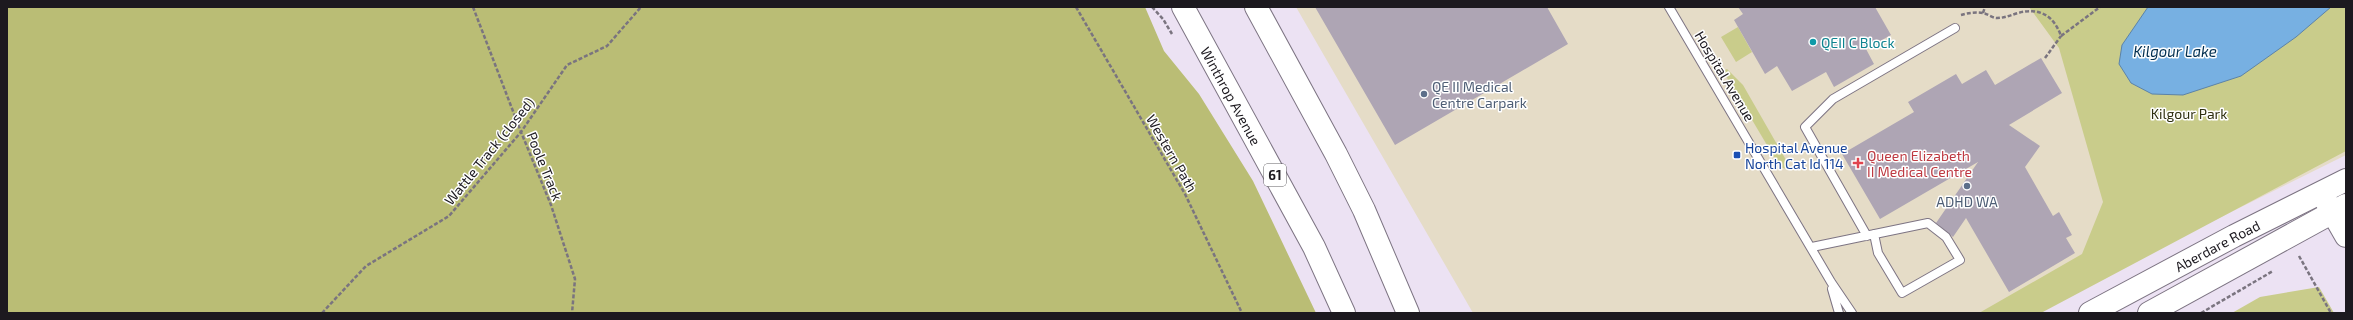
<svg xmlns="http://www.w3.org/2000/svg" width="2353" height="320" font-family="'Exo 2',sans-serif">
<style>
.medical{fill:#e5dcc7}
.green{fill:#c9cc8b}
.forest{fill:#babd75}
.water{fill:#77b0e2;stroke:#5c83a8}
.building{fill:#aea5b4}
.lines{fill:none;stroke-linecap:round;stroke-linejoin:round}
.lane-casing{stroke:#7d7483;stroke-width:10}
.secondary-casing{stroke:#7d7483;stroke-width:24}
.primary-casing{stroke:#7d7483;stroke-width:24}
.path{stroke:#7a747f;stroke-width:2.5;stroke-dasharray:4 2;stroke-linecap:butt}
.lane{stroke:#fff;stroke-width:8}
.secondary{stroke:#fff;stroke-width:22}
.primary{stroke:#fff;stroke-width:22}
.culture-dot{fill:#0f9aa8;stroke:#fff;stroke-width:1.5}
.service-dot{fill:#5c6f8a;stroke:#fff;stroke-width:1.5}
.transit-dot{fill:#1a4fb4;stroke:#fff;stroke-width:1.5}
.health-dot{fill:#e0444e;stroke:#fff;stroke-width:1.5}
.labels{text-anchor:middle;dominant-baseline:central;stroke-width:3;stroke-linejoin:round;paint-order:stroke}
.shield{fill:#fff;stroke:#605e62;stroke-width:1}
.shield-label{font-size:13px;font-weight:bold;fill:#1c191f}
.culture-label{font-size:14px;fill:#0d838f;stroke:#fff;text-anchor:start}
.street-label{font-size:14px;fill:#1c191f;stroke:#fff}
.service-label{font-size:14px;fill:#4e5e75;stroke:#fff;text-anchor:start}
.park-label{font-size:14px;fill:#2e2f0f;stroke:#fff}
.transit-label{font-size:14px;fill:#164399;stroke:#fff;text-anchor:start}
.health-label{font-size:14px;fill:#be3a42;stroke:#fff;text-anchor:start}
.water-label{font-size:15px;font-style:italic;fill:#022f50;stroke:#fff}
</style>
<rect width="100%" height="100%" fill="#ece2f3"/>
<!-- medical -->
<path class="medical" d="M1296,7H2346V155L2054,300L2031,313H1473Z"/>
<!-- green -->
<path class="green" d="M2029,7H2346V151L2041,313H1979L2082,254L2103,202L2059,48Z
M1738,27L1752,52L1736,62L1721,37Z
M1727,69L1743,85L1790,167L1786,169L1780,167L1723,71Z
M2319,287L2334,313H2232L2260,297Z"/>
<!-- forest -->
<path class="forest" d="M7,7H1145L1164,51L1199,94L1253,181L1316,313H7Z"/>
<!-- water -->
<path class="water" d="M2148,7H2331L2296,37L2241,76L2183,95L2152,94L2131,83L2119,64L2122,45Z"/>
<!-- building -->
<path class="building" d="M1315,7H1547L1568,44L1395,145Z
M1738,7H1875L1891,35L1866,49L1874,64L1834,87L1826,72L1792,91L1777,66L1765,74L1734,20L1743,14Z
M2041,58L2062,93L2009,125L2040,146L2025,167L2053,216L2059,212L2072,235L2066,238L2075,253L2009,292L1966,218L1953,237L1936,223L1978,162L1880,219L1842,154L1914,112L1908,102L1956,74L1962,84L1986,70L1995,85Z"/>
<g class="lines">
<!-- lane casing -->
<g class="lane-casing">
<path id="lane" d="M1669,7L1831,282L1852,313
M1867,236L1805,127L1833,99L1955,28
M1812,247L1928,223L1946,237L1960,260L1902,293L1878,253L1874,234
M1832,289L1839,313"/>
</g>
<!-- secondary casing -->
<g class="secondary-casing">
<g id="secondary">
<path d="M2326,201L2346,236"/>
<path id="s1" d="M2090,313L2234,236L2346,180"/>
<path d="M2149,313L2346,205"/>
</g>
</g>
<!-- primary casing -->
<g class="primary-casing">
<g id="primary">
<path id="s2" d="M1183,7L1314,247L1344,313"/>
<path d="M1256,7L1336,154L1364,210L1408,313"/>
</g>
</g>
<!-- path -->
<path class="path" d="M473,7L521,132L551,205L575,279L572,313
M1076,7L1185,194L1242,313
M1152,7L1163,19L1172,34
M1983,13L1985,7
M1961,15C1968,13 1978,11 1986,14C1989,15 1993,18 1997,18C2005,18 2011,15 2018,13C2040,7 2054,16 2061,36L2100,7
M2045,58L2061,36
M2299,256L2331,313
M322,313L366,266L449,216L521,132L567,65L607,46L641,7
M2201,313L2273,271"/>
<!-- lane -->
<use href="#lane" class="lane"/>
<!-- secondary -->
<use href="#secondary" class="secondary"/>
<!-- primary -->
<use href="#primary" class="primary"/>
</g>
<!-- markers -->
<circle class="culture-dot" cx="1813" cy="42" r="4"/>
<g class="service-dot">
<circle cx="1424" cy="94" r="4"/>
<circle cx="1967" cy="186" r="4"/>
</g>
<rect class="transit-dot" x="1733" y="151" width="8" height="8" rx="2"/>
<path class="health-dot" d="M1856 157h4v4h4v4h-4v4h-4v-4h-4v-4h4z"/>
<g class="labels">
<!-- shield labels -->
<rect class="shield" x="1264" y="164" width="22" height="22" rx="3"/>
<g class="shield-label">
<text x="1275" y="175">61</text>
</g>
<!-- culture labels -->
<g class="culture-label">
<text x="1821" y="42">QEII C Block</text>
</g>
<!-- street labels -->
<g class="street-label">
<text transform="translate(1725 76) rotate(59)">Hospital Avenue</text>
<text stroke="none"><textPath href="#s2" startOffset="101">Winthrop Avenue</textPath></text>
<text transform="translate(489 151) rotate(-51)">Wattle Track (closed)</text>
<text transform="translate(1172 153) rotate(60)">Western Path</text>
<text transform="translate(545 166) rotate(68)">Poole Track</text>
<text stroke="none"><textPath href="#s1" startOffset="144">Aberdare Road</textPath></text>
</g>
<!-- service labels -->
<g class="service-label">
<text x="1432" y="86">QE II Medical<tspan x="1432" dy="16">Centre Carpark</tspan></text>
<text x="1967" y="201" text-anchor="middle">ADHD WA</text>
</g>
<!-- park labels -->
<g class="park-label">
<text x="2189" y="113">Kilgour Park</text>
</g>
<!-- transit labels -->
<g class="transit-label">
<text x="1745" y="147">Hospital Avenue<tspan x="1745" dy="16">North Cat Id 114</tspan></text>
</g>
<!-- health labels -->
<g class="health-label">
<text x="1867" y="155">Queen Elizabeth<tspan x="1867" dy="16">II Medical Centre</tspan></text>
</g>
<!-- water labels -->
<g class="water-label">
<text x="2175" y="51">Kilgour Lake</text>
</g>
</g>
<!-- border -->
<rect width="2353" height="320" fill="none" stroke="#1c191f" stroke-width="16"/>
</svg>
